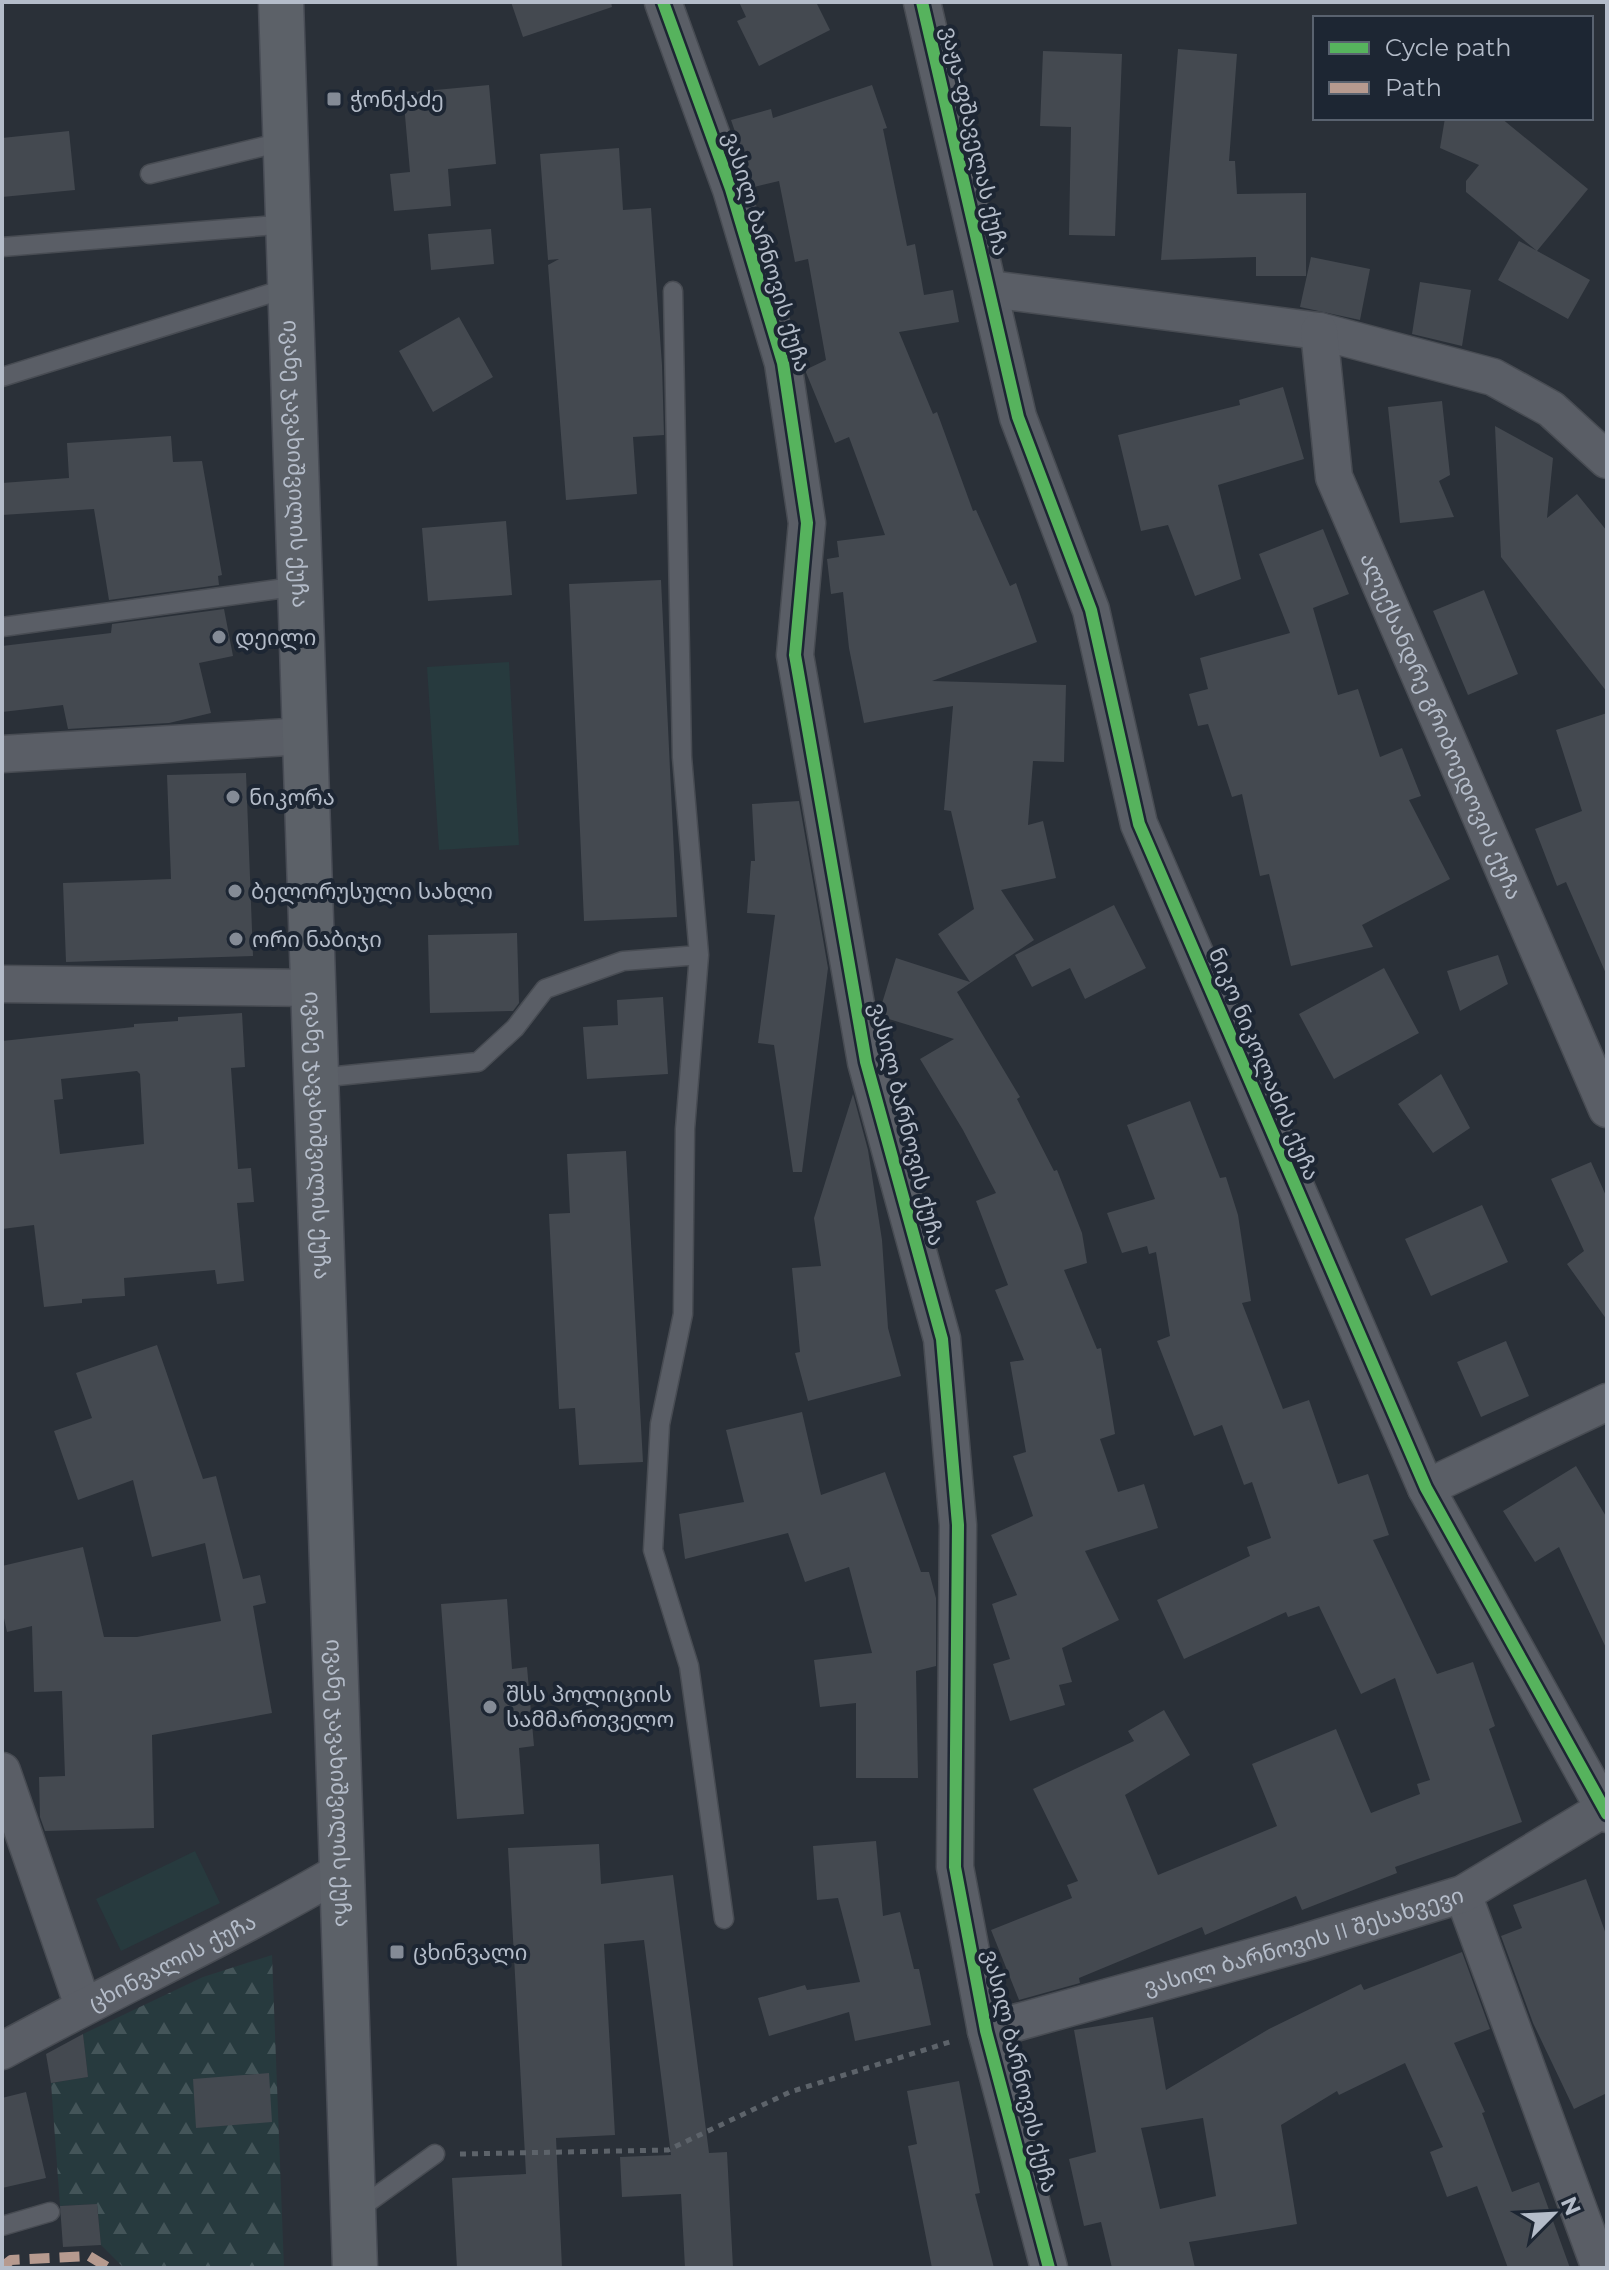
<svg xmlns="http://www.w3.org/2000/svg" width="1609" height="2270" font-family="Montserrat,'Noto Sans Georgian',sans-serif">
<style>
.forest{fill:url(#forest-firs)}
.pitch{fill:#273a3e}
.building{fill:#444950;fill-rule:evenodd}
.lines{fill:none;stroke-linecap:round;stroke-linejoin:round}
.service-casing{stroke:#484c53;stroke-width:21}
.minor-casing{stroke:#484c53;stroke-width:39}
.primary-casing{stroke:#484c55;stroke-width:47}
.path{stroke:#5d636a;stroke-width:5;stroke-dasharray:6 6;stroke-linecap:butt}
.service{stroke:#5a5e66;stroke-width:18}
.minor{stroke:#5a5e66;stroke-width:36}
.primary{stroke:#5c6168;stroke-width:44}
.quiet{stroke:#b69a8f;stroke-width:10;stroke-dasharray:20 10;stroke-linecap:butt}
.cycleway-casing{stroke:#1d2633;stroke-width:17}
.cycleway{stroke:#56b35d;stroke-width:12}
.poi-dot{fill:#848b96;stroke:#1d2633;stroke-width:3}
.labels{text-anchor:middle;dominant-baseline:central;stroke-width:8;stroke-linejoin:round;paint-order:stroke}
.poi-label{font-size:22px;fill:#b4bcc9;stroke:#1d2633;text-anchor:start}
.street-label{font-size:22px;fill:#b4bcc9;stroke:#1d2633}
</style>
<defs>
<pattern id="forest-firs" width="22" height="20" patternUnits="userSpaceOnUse" patternTransform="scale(2)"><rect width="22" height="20" fill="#273a3e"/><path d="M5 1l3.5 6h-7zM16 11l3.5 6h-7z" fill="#445559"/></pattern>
</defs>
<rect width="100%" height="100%" fill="#2a3038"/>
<!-- forest -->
<path class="forest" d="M272,1955L284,2268H124L101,2245L97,2204L60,2206L51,2083L88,2077L83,2034L203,1977Z"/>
<!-- pitch -->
<path class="pitch" d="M509,662L519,845L439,850L427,667Z
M195,1851L220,1903L121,1951L96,1899Z"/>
<!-- building -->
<path class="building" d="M511,2H611L612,7L523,37Z
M739,2H816L830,30L759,66L737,21L746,17Z
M1178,49L1237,54L1229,161H1235L1237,194L1306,193V276H1256V257L1161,260Z
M1043,51L1122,54L1115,236L1069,235L1071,127L1040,126Z
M489,85L496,164L448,169L451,206L394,211L390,174L410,172L403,93Z
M872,85L887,128L883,129L907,246L915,244L924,295L953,290L959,322L899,332L933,414L937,412L973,511L976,510L1010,586L1016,583L1037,642L932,681L1066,685L1064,762L1033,761L1028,825L1043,821L1056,878L1001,890L1034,940L957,992L1020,1097L1017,1099L1054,1171L1057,1170L1082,1233L1087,1263L1064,1270L1097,1349L1101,1348L1115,1434L1100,1439L1118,1492L1144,1484L1158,1528L1085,1551L1119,1620L1062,1648L1072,1682L1059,1685L1065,1705L1010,1721L993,1664L1010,1659L992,1604L1017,1595L991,1535L1033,1516L1013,1456L1026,1452L1010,1362L1024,1360L995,1290L1008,1285L976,1201L996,1193L963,1130L920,1059L954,1039L879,1016V1013L896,958L970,982L938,934L974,909L951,811L944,810L953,706L864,723L849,648L843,592L831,594L827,559L839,557L837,541L885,535L849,437L835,443L805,370L826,360L808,259L795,262L779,181L754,187L731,120L771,109L773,118Z
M1445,118H1501L1588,189L1537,251L1466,192V181L1479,165L1440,148Z
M69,131L75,190L2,197V138Z
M619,148L623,210L651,208L662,365L664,435L633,437L637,494L566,500L548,265L559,259L548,260L540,154Z
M491,229L494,264L431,270L428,234Z
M1519,241L1590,280L1568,319L1498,280Z
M1311,257L1370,269L1360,320L1300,307Z
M1420,282L1471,290L1462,346L1412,334Z
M459,317L493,377L433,412L399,351Z
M1283,387L1304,459L1218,485L1241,579L1195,596L1168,525L1141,531L1118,435L1240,405L1239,400Z
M1442,401L1450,475L1439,481L1454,517L1400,523L1388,407Z
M1495,426L1553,458L1547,518L1577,494L1607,531V692L1501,557Z
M171,436L173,462L202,461L222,575L218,576L219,585L109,600L94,509L2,515V483L69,478L67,443Z
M506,521L512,595L428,601L422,528Z
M1323,529L1349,594L1313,608L1338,695L1358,689L1380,757L1402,748L1421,796L1409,800L1450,879L1362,925L1373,947L1291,966L1269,874L1260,876L1242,794L1232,797L1208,724L1198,726L1189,694L1208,689L1200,658L1290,633L1259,554Z
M661,580L677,917L584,921L569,584Z
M1484,590L1518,674L1468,695L1433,611Z
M224,609L233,656L199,663L211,713L169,723L68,729L63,705L2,712V646L111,633L112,624Z
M1607,713V976L1566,882L1557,886L1535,829L1582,811L1556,730Z
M246,773L253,956L66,962L63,883L171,879L167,775Z
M799,801L828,968L802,1172H793L774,1045L758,1043L775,915L747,913L751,861H755L752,804Z
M1114,905L1146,968L1085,999L1070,968L1032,987L1015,955Z
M517,933L519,1003L513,1011L430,1013L428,935Z
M1498,955L1508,984L1460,1011L1447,971Z
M1384,968L1419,1033L1334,1079L1299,1014Z
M663,997L668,1074L587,1079L583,1027L618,1025L617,1000Z
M242,1013L245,1067L231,1068L238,1169L251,1168L254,1202L237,1203L244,1281L217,1284L215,1270L124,1278L125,1296L82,1299V1303L44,1307L34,1225L2,1229V1041L134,1027V1024L178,1021V1017ZM137,1071L140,1074L144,1144L60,1154L54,1100L63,1099L61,1079Z
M1441,1074L1470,1128L1433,1153L1398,1104Z
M853,1094L868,1150L882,1240L888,1328L901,1376L808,1401L795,1353L800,1352L792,1268L821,1266L814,1218Z
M1190,1101L1220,1178L1226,1177L1238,1215L1251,1301L1242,1303L1283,1409L1309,1400L1338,1484L1368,1474L1389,1535L1373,1540L1437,1674L1473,1662L1495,1726L1489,1729L1522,1822L1395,1867L1397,1873L1302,1910L1296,1896L1205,1935L1202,1927L1079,1978L1080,1983L1019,2000L991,1930L1072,1898L1067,1885L1078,1881L1033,1789L1134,1741L1128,1731L1164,1710L1190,1755L1125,1795L1158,1875L1277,1826L1252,1764L1336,1729L1371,1813L1420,1794L1417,1784L1430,1780L1395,1678L1361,1694L1319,1606L1288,1617L1286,1612L1184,1659L1157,1600L1250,1556L1247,1547L1271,1538L1252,1482L1244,1485L1222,1425L1194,1436L1157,1341L1170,1336L1156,1252L1149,1254L1147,1246L1122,1253L1107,1213L1155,1199L1127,1125Z
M626,1151L643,1462L579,1465L575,1408L559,1409L549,1214L570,1213L567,1154Z
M1591,1162L1607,1198V1320L1567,1264L1584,1251L1551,1179Z
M1482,1205L1508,1262L1431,1296L1405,1239Z
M1506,1341L1529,1396L1481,1417L1457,1362Z
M157,1345L203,1479L216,1476L243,1579L260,1575L266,1603L253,1606L272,1713L152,1735L154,1828L45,1831L40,1817L39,1777L65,1776L62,1691L34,1692L32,1626L7,1632L2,1609V1566L83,1547L104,1637H137L221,1621L205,1543L152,1557L133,1480L78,1500L54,1431L92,1418L76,1373Z
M802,1412L821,1495L885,1472L921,1572H929L936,1598V1666L916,1671L918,1778H856V1703L820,1707L814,1660L872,1653L849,1567L805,1582L788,1533L685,1559L679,1514L744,1502L726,1430Z
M1576,1466L1607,1518V1650L1559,1547L1535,1562L1503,1511Z
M507,1599L512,1669L527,1667L534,1746L519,1748L524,1814L457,1819L441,1604Z
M876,1841L883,1916L900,1912L914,1969H919L931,2025L855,2041L849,2012L769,2036L758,1998L805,1985L807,1990L860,1982L838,1898L817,1900L813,1846Z
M599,1844L601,1884L673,1875L709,2153L727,2152L733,2268H685L681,2194L622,2197L620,2157L671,2155L644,1940L604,1944L615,2135L556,2138L562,2268H457L452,2178L526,2174L508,1848Z
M1586,1879L1607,1937V2093L1574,2109L1533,2023L1501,1936L1522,1928L1513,1905Z
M1462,1952L1490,2029L1454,2043L1485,2112L1482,2113L1512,2192L1539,2182L1570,2268H1508L1477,2186L1447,2197L1430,2152L1443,2147L1405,2063L1339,2095L1337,2091L1281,2125L1297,2224L1189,2242L1195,2268H1112L1101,2222L1084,2226L1069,2159L1096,2152L1074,2030L1153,2017L1166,2090L1269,2029L1361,1984L1364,1990ZM1203,2118L1216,2196L1160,2209L1141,2128Z
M83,2034L88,2077L51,2083L46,2054Z
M269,2073L272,2122L196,2128L193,2079Z
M959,2081L980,2193L975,2194L994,2268H932L908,2146L917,2144L907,2091Z
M26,2092L46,2178L2,2188V2098Z
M97,2204L101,2245L63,2247L60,2206Z"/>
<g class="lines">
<!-- service casing -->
<g class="service-casing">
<path id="service" d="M150,174L286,141
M2,247L289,224
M673,291L682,757L699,955
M2,377L291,287
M2,627L300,586
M317,1078L478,1062L515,1028L545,989L623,961L699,955L685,1129L683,1314L660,1424L653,1550L689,1666L724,1919
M356,2211L435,2154
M2,2226L50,2212"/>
</g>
<!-- minor casing -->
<g class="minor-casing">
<g id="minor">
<path d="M663,2L731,189L783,363L807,523L795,655L866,1062L942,1339L958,1525L955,1867L986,2031L1049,2268"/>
<path d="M922,2L1018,417L1091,610L1139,824L1426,1488L1607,1814"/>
<path d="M990,289L1319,331L1493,377L1551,409L1607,460"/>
<path id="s1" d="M1319,331L1334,477L1607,1109"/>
<path d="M2,754L306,736"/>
<path d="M2,984L314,988"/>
<path d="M1426,1488L1607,1402"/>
<path d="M2,1771L83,2006"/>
<path d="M1463,1894L1600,2268"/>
<path id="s2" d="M986,2031L1299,1944L1463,1894L1607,1807"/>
<path id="s3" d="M2,2051C114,1989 232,1935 343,1870"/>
</g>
</g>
<!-- primary casing -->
<g class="primary-casing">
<g id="primary">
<path id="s4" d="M281,2L355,2268"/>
</g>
</g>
<!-- path -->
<path class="path" d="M460,2154L668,2150L790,2092L953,2041"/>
<!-- service -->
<use href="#service" class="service"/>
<!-- minor -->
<use href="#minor" class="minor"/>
<!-- primary -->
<use href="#primary" class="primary"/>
<!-- quiet -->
<path class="quiet" d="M2,2267L11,2260L89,2256L109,2268"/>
<!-- cycleway casing -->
<g class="cycleway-casing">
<path id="cycleway" d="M663,2L731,189L783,363L807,523L795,655L866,1062L942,1339L958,1525L955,1867L986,2031L1049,2268
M922,2L1018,417L1091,610L1139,824L1426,1488L1607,1814"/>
</g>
<!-- cycleway -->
<use href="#cycleway" class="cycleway"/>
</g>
<!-- markers -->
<g class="poi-dot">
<rect x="326" y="91" width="16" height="16" rx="4"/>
<circle cx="219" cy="637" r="8"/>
<circle cx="233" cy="797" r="8"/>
<circle cx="235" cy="891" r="8"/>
<circle cx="236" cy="939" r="8"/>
<circle cx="490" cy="1707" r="8"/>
<rect x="389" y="1944" width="16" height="16" rx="4"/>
</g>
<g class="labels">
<!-- poi labels -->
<g class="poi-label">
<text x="350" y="99">ჭონქაძე</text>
<text x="235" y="637">დეილი</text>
<text x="249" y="797">ნიკორა</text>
<text x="251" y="891">ბელორუსული სახლი</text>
<text x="252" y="939">ორი ნაბიჯი</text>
<text x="506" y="1694">შსს პოლიციის<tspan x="506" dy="25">სამმართველო</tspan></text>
<text x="413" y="1952">ცხინვალი</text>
</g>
<!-- street labels -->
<g class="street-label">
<text transform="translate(975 141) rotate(77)">ვაჟა-ფშაველას ქუჩა</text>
<text transform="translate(767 252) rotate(73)">ვასილ ბარნოვის ქუჩა</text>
<text stroke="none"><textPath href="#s4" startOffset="462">ივანე ჯავახიშვილის ქუჩა</textPath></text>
<text stroke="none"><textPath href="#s1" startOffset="418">ალექსანდრე გრიბოედოვის ქუჩა</textPath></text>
<text transform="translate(1264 1064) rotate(67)">ნიკო ნიკოლაძის ქუჩა</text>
<text transform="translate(907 1124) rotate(76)">ვასილ ბარნოვის ქუჩა</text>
<text stroke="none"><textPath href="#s4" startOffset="1134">ივანე ჯავახიშვილის ქუჩა</textPath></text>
<text stroke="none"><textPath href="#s4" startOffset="1782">ივანე ჯავახიშვილის ქუჩა</textPath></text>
<text stroke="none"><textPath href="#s2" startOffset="330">ვასილ ბარნოვის II შესახვევი</textPath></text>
<text stroke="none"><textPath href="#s3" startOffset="192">ცხინვალის ქუჩა</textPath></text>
<text transform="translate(1020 2071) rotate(76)">ვასილ ბარნოვის ქუჩა</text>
</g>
</g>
<!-- border -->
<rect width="1609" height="2270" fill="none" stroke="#b4bcc9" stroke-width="8"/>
<!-- legend -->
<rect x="1313" y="16" width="280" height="104" fill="#1d2633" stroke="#59626f" stroke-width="2"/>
<rect x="1329" y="42" width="40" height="12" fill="#56b35d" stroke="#59626f" stroke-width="2"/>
<text x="1385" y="56" font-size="24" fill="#b4bcc9">Cycle path</text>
<rect x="1329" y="82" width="40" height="12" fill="#b69a8f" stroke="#59626f" stroke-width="2"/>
<text x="1385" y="96" font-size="24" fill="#b4bcc9">Path</text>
<!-- north arrow -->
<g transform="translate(1553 2214) rotate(66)" stroke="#1d2633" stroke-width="6" paint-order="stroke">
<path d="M0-6L14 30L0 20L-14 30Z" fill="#b4bcc9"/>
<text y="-12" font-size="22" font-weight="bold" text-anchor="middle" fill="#b4bcc9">N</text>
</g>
</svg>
